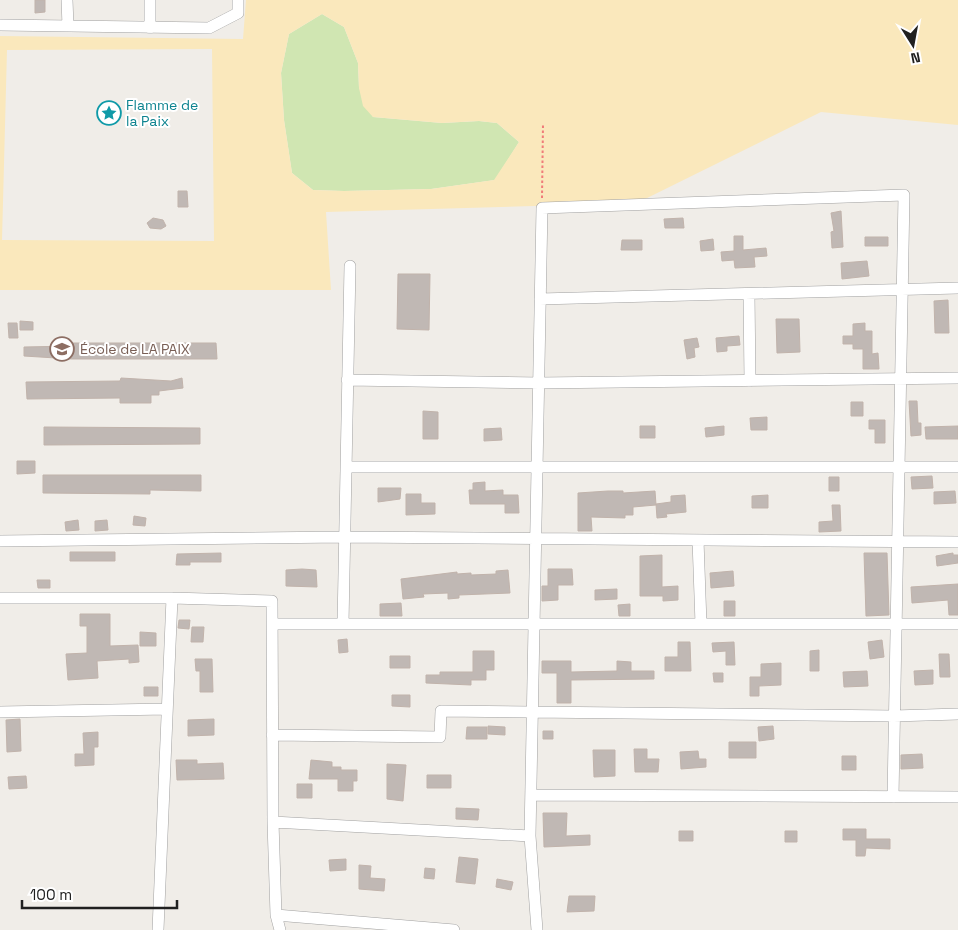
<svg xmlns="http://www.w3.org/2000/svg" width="958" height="930" font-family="'Space Grotesk',sans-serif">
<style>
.grass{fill:#d0e6b2}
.sand{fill:#fae8bc;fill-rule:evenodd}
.building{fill:#c0b8b4;stroke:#c1b3ab}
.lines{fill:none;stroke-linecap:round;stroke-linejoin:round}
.minor-casing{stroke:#a1a1a1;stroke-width:12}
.path{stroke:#f07b79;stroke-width:2;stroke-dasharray:2.5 2.5;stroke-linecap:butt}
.minor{stroke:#fff;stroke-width:11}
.labels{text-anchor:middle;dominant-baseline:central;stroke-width:4;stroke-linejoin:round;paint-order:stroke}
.culture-label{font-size:14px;fill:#0d838f;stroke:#fff;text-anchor:start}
.education-label{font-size:14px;fill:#785e54;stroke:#fff;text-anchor:start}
</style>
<rect width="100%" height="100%" fill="#f0ede8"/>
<!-- grass -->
<path class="grass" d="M322,14L344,27L358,63L359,88L373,117L442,123L479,121L497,123L519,142L495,180L431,189L344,191L313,190L292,173L284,120L281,73L289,34Z"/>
<!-- sand -->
<path class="sand" d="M246,0H958V125L821,112L637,203L326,212L331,290H0V36L243,39ZM322,14L344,27L358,63L359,88L363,106L373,117L442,123L479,121L497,123L519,142L494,180L431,189L344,191L313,190L292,173L284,120L281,73L289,34ZM212,49L214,241L2,240L7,50Z"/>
<!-- building -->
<path class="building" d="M35,0H45V12L35,13Z
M178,191H187L188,207H178Z
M841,211L843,247L832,248L831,232L834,231L831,213Z
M153,218L163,220L166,226L161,229L150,228L147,223Z
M683,218L684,228H665L664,219Z
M734,236H743V250L766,248L767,256L754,257L755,267L735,268L734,260L722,261L721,252L734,251Z
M865,237H888V246H865Z
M713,239L714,250L701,251L700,241Z
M622,240H642V250H621Z
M867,261L869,276L842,279L841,263Z
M398,274H430L429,330L397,329Z
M948,300L949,333H935L934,301Z
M776,319H799L800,352L777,353Z
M20,321L33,322V330H20Z
M8,323H17L18,338H9Z
M865,323V331H872V354L878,353L879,369H863V349H853V344H843V336H853V324Z
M739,336L740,345L727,346V351L717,352L716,338Z
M697,338L699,347L694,348L695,357L687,359L684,340Z
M72,343H216L217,359H72L24,356V347L72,346Z
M121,378L171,381L182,378L183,388L159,391V395H151V403H120V398L27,399L26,382L120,381Z
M909,401H917L918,423H921V435L911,436Z
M851,402H863V416H851Z
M423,411L438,412V439H423Z
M767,417V430H751L750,418Z
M869,420H885V443H875V429H869Z
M640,426H655V438H640Z
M724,426V435L706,437L705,428Z
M958,426V439H926L925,427Z
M44,427L200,428V444L44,445Z
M501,428L502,440L484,441V429Z
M17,461H35V473L17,474Z
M43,475H201V491L150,490V494L43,493Z
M932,476L933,488L912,489L911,477Z
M829,477H839V491H829Z
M485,482V491L503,490V495H518L519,513H505V504H470L469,490H473V483Z
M378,488H401L400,499L378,502Z
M608,491H623V493L655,491L656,505L633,507V515H625V518L591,517L592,531H578V493Z
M955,491L956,503L934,504V492Z
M406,494H421V503H435V514L406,515Z
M685,495L686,512L666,514L667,517L657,518L656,504L671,502V496Z
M768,495V508H752V496Z
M832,505H840L841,531L819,532V522L833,521Z
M134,516L146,518L145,526L133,525Z
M78,520L79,530L66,531L65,522Z
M107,520L108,530L95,531V521Z
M70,552H115V561H70Z
M221,553V562H190V565H176L177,554Z
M864,553H887L889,615L866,616Z
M953,553V555H958V563L937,566L936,556Z
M662,555V587L678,586V600L663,601V596H640V556Z
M302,569L316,570L317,587L286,586V570Z
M548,569H572L573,585H558V600L542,601V586H548Z
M508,570L510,593L459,595V598L448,599V593L423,594L424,597L403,599L401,579L457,572V574L471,573V575L496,574V571Z
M733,571L734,586L711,588L710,573Z
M37,580H50V588H38Z
M958,584V615H949L948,600L912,603L911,587Z
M617,589V599L595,600V590Z
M724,601H735V616H724Z
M401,603L402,616H380V604Z
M630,604V616H619L618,605Z
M80,614H110V646L138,645L139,662L129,663V659L97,661L98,678L68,680L66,654L87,653V626H80Z
M179,620H190L189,629L178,628Z
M192,627H204L203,642H191Z
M140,632L156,633V646H140Z
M347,639L348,652L339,653L338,640Z
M882,640L884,657L870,659L868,642Z
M678,642H690L691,671H665V657H678Z
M734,642L735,665H726V651L713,652L712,643Z
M819,650V671H810V651Z
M473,651H494V670H486V680H471V685L426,683V675H440V672H473Z
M939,654H949L950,677H940Z
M390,656H410V668H390Z
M195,659H212L213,692H200V671H196Z
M542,661H571V672L617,671V661L631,662V671H654V679L571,680V703H557V673H542Z
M781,663V685L759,686V696H750V677H761V664Z
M933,670V684L915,685L914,671Z
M867,671L868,686L844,687L843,672Z
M713,673H723V682H714Z
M144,687H158V696H144Z
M392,695H410V707L392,706Z
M20,719L21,751L7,752L6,720Z
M214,719V735L188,736V720Z
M488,726L505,727V735L488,734Z
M773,726L774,739L759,741L758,727Z
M467,727H487V739H466Z
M543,731H553V739H543Z
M98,732V747H94V765L75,766V754H84L83,733Z
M729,742H756V758H729Z
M634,749H647V759H659L658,772H635Z
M593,750H615V776L594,777Z
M698,751L699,759H706V767L681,769L680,752Z
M922,754L923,768L901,769V755Z
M842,756H856V770H842Z
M176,760H197V764L223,763L224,779L177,780Z
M311,760L332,762V767H341V770H357V781H353V791H338V779H309Z
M387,764L406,765L403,801L387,799Z
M427,775H451V788H427Z
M26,776L27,788L9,789L8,777Z
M297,784H312V798H297Z
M456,808L479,809L478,820L456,819Z
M543,813H567L566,836L590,835V845L544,847Z
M843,829H866V839H890V849L866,848L865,856H856V840H843Z
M679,831H693V841H679Z
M785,831H797V842H785Z
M459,857L478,859L475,884L456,882Z
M346,859V870L330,871L329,860Z
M359,865L371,866L370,878L385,879L384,891L359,889Z
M425,868L435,869L434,879L424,878Z
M497,879L513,882L511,890L496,887Z
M569,896H595L594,911L567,912Z"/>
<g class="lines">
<!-- minor casing -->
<g class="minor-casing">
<path id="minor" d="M67,0L68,26
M150,0V28
M0,25L209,28L238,13V0
M749,294L750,381
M540,299L958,288
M347,380L539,383L958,378
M346,467H958
M698,540L701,624
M0,541L344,537L958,542
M0,598H172L272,601L273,822L276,915L280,930
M272,624H958
M343,624L350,266
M0,712L167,709
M272,735L440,737L441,711L894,716L958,714
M531,795L958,797
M273,822L530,836
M276,915L454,930
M158,930L172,598
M537,930L530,836L542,208L904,195L893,797"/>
</g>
<!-- path -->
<path class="path" d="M542,198L543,124"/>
<!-- minor -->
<use href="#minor" class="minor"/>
</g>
<!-- icons -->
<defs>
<g id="sight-ring" transform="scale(1.25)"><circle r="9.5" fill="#fff" stroke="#0f9aa8" stroke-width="1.5"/><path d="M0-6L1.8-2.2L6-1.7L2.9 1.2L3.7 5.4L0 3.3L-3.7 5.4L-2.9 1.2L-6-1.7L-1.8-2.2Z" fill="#0f9aa8"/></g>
<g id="school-ring" transform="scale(1.25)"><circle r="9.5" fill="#fff" stroke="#8d6e63" stroke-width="1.5"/><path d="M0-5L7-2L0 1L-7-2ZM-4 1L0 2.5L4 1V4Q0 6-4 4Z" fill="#8d6e63"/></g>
</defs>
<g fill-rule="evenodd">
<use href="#sight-ring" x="109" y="113"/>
<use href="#school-ring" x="62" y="349"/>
</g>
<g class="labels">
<!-- culture labels -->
<g class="culture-label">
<text x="126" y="105">Flamme de<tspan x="126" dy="16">la Paix</tspan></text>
</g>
<!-- education labels -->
<g class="education-label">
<text x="80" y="349">École de LA PAIX</text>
</g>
</g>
<!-- north arrow -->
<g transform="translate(913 45) rotate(169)" stroke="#ffffff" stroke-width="4" paint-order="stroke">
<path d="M0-4L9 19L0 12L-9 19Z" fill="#202020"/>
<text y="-8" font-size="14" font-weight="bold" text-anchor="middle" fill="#202020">N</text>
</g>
<!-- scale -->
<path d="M22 900v8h155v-8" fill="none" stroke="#202020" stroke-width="2.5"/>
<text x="30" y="900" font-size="15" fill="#202020" stroke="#ffffff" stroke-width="4" paint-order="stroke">100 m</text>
</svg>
